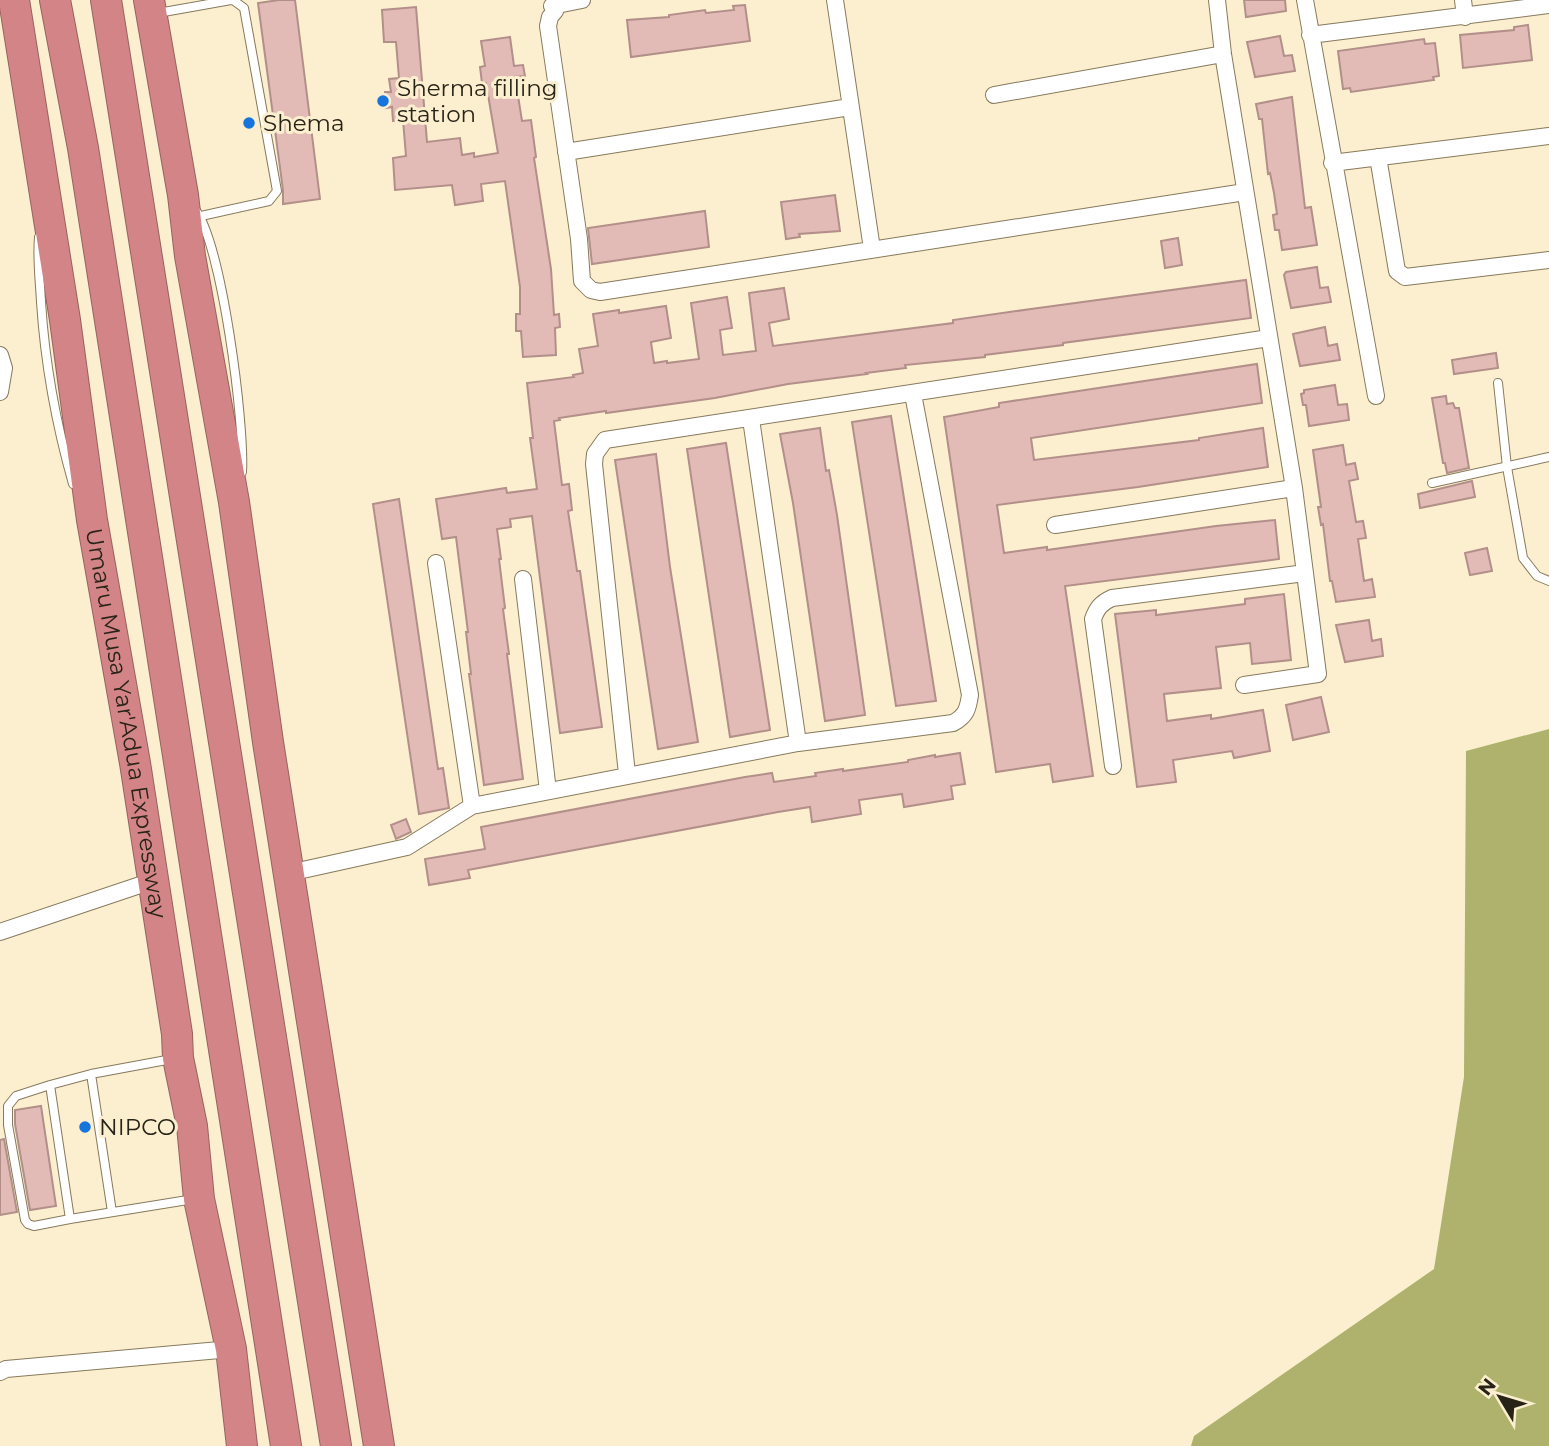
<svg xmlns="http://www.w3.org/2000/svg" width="1549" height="1446" font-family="Montserrat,sans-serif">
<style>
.forest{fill:#aeb26d}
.building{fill:#e2bbb7;stroke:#b38f8a;stroke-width:2}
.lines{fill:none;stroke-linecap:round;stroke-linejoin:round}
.lane-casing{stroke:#867a5c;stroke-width:10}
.street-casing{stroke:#867a5c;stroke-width:18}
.highway-casing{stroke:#976260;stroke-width:32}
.lane{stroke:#fff;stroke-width:8}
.street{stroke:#fff;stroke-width:16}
.highway{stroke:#d38487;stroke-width:30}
.poi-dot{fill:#1674dd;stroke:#fcefcf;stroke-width:2.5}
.labels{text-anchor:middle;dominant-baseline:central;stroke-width:6;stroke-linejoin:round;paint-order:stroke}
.poi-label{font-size:23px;fill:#282317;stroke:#fcefcf;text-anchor:start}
.street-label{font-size:23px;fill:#282317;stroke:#fcefcf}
</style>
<rect width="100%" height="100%" fill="#fcefcf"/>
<!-- forest -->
<path class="forest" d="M1549,729V1446H1191L1194,1436L1434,1269L1464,1077L1466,751Z"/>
<!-- building -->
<path class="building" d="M279,0H295L320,199L283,204V190L258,3Z
M1244,0H1285L1286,11L1246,17Z
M745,5L750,41L631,57L627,20L669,17V15L705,10L706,13L734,10L733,6Z
M416,7L427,142L460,138L462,155L474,153V157L498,153L486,83H482L480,67L485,66L481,41L510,37L514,66L523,65L525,76L515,77L522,121L531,120L536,157L534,158L551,269L554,315L559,314L560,327L555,328L556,355L523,357L521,331H516V314H520V287L505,181L481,184L483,201L455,205L452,185L395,190L393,158L406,156L403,120L393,121L392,107L386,108L385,92H391L389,79L399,78L396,42H384L382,10Z
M1528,25L1532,60L1463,68L1460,35L1514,30V27Z
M1280,36L1284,56L1292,55L1295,71L1255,77L1247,42Z
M1424,39L1425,44L1435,43L1439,76L1433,77L1434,80L1351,92L1350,88L1343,89L1338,51Z
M1292,97L1305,208L1311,207L1317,245L1282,250L1279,230H1275L1273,215L1277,214L1274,193L1270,173L1268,174L1262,119H1259L1256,104Z
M835,195L840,231L799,234L800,237L786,239L781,202Z
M705,211L709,247L592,264L588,228Z
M1178,238L1182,265L1165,268L1161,241Z
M1317,267L1320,288L1328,287L1331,302L1291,308L1284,275L1286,272Z
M1246,280L1251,318L1063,343V345L985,355V357L905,365L906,368L866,373L867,374L788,384L715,398L606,413V411L559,418L560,420L554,421L562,485L569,484L572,510L568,511L577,571H580L602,727L560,733L532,516L510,519L511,527L497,529L501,559H499L505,608L503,609L509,654H507L523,779L484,785L469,674H471L466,632H468L456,537L442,539L436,499L506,488L507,493L537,489L530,438H533L527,383L574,377L573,375L583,373L579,349L598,346L593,314L619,310V313L666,306L671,338L651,342L654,363L667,361V363L699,359L691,303L727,297L732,328L720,330L723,355L756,351L749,293L784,288L789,319L769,323L773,346L953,323V320L1031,309Z
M1325,327L1328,346L1337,344L1340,360L1300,366L1293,334Z
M1496,353L1498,368L1454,374L1452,360Z
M1257,364L1262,403L1031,438L1034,460L1199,440V438L1263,428L1268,467L1138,487L997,505L1004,553L1047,547V550L1216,526L1275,520L1279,559L1065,586L1093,776L1053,782L1050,764L996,772L944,417L999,407V403Z
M1335,385L1338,405L1347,404L1349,420L1309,426L1306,405H1303L1301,394L1304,393V390Z
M1446,396L1447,404L1453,403L1455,408H1459L1469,468L1447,473L1445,463H1443L1432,398Z
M891,416L936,701L896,706L852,422Z
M820,428L826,471L829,470L837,515L865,715L825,721L793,503L780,434Z
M726,443L770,730L730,737L687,449Z
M1343,445L1346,465L1355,463L1358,479L1349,481L1356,522L1363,521L1366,538L1358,539L1364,581L1372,579L1375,597L1336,602L1332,581H1330L1323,524L1321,525L1318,507H1321L1313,450Z
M656,454L670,567L698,742L658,749L615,460Z
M1472,481L1475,497L1420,508L1418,494Z
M399,499L438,769L443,768L449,808L419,814L373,504Z
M1487,548L1492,571L1470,575L1465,553Z
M1284,594L1291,660L1252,664L1250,643L1216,647L1221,688L1164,694L1167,721L1211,715V719L1263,710L1270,751L1234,758L1232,751L1173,760L1176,782L1137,787L1115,614L1156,610V615L1206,609L1245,604V599Z
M1369,620L1372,641L1381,639L1383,656L1345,662L1336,625Z
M1321,697L1329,732L1293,740L1286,705Z
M960,753L965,784L951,786L953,799L904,807L902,794L859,800L861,814L812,822L810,807L778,812L468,870L470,878L429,885L425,859L485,849L481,827L745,777L772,773L774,782L816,776L815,773L843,769V771L908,762V760L935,755V757Z
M406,819L411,832L396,839L391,825Z
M41,1106L56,1206L30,1210L15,1124V1110Z
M4,1139L17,1212L0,1215V1140Z"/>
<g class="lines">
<!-- lane casing -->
<g class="lane-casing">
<path id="lane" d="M158,13L231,0
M194,208C222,241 245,426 242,472
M201,216L269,201L277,191L244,8L233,0
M39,237C37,259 40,281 41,302C45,364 56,424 73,484
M1498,383L1507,467L1523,558L1537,576L1549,581
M1432,483L1549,457
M172,1059L91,1074L50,1085L70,1219L194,1199
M91,1074L112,1212
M50,1085L16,1096L8,1106V1125L25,1220L28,1224L34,1226L70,1219"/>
</g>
<!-- street casing -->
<g class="street-casing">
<path id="street" d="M582,0L552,6L555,11L550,17L548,26L579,239L582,281L591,290L600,292L1245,192
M835,0L872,249
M1217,0L1223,54L1294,488L1318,674L1244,685
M1305,0L1376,396
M1463,0L1465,17
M1310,35L1549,5
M994,95L1223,54
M566,152L850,107
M1378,157L1397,271L1405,277L1549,260
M1332,163L1549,136
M0,355L4,368L0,392
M751,419L798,743
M1055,525L1294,488
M436,563L472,806
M523,579L548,791
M1113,766L1093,619C1097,608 1101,603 1112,598L1305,573
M627,774L594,464L595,454L605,440L1269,338
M289,873L407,847L472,806L798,743L953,723C966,716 968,709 970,695L913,394
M0,932L152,881
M0,1372L6,1369L231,1349"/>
</g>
<!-- highway casing -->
<g class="highway-casing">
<g id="highway">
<path id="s1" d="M14,0L65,320L92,520L135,763L177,1034L178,1058L192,1126L199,1199L231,1349L242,1446"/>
<path d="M55,0L83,148L286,1446"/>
<path d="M106,0L336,1446"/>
<path d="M149,0L183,195L190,256L234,502L268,742L379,1446"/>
</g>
</g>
<!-- lane -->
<use href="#lane" class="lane"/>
<!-- street -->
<use href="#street" class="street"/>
<!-- highway -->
<use href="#highway" class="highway"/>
</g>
<!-- markers -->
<g class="poi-dot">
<circle cx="383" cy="101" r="7"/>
<circle cx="249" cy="123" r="7"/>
<circle cx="85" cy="1127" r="7"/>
</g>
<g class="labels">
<!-- poi labels -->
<g class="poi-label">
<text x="397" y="88">Sherma filling<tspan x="397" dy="26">station</tspan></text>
<text x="263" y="123">Shema</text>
<text x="99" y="1127">NIPCO</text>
</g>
<!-- street labels -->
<g class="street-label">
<text stroke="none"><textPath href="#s1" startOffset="732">Umaru Musa Yar'Adua Expressway</textPath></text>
</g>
</g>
<!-- north arrow -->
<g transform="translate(1500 1397) rotate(308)" stroke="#fcefcf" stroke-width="5" paint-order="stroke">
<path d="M0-5L12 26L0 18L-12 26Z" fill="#282317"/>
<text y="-10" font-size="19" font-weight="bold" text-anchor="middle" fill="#282317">N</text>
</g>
</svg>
